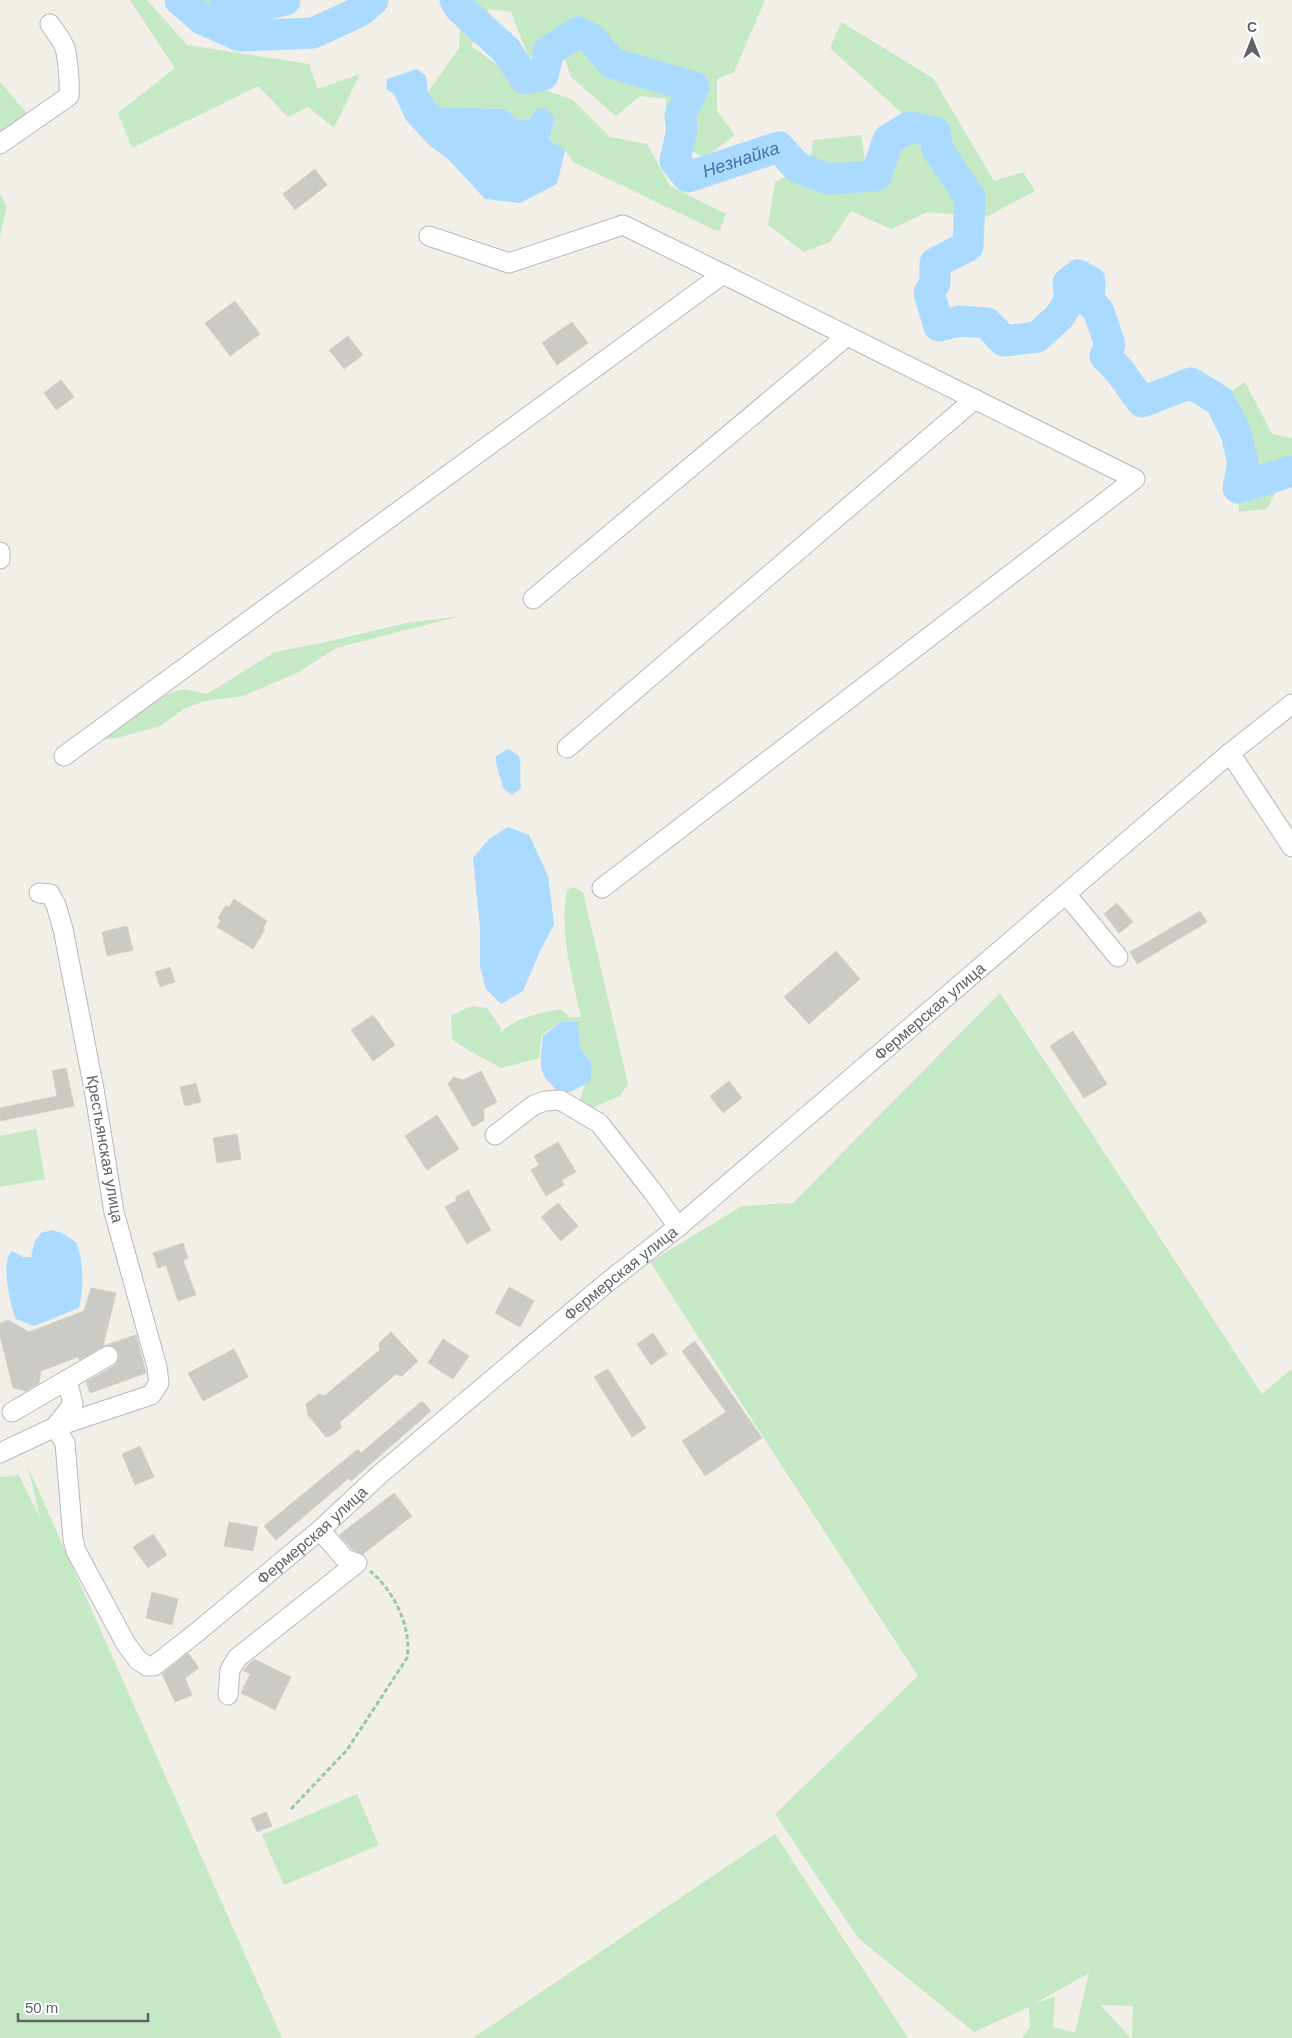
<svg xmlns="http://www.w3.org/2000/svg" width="1292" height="2038" font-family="Helvetica,sans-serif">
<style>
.green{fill:#c5e8c5;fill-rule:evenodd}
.water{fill:#aadaff}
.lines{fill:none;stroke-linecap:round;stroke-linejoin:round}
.river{stroke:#aadaff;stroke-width:31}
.building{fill:#cccac5;stroke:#d6d1c6}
.minor-casing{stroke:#b5b8bc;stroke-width:21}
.path{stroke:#9cc7a9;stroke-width:3;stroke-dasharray:5 2.5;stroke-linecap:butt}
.minor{stroke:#fff;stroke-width:19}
.labels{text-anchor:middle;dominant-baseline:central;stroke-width:4;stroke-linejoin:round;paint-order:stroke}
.street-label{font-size:16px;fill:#5f6368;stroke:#fff}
.water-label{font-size:18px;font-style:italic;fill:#4174aa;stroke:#fff}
</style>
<rect width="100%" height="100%" fill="#f1efe8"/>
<!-- green -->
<path class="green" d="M130,0H147L187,45L309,64L318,89L360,74L334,128L308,107L288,117L258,86L132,148L118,113L175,68Z
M197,0H230L236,24Z
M461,0H765L734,72L717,79V111L735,135L704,158L666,135V99L640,96L616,116L571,77L555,31L529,58L511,12L489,9L471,46L520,81L573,100L610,137L647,144L670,186L726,214L719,232L573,162L565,150L549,140L555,117L520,121L505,109L438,107L428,92L459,48Z
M841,22L933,78L994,181L1023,172L1035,191L986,217L928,212L891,229L851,211L830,242L804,252L768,225L775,182L810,163L813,140L861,135L865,160L902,113L830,48Z
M0,82L32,119L0,132Z
M0,194L7,206L0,236Z
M1245,382L1272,434L1292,438V460L1267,509L1239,512L1233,390Z
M461,616L336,648L299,672L243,696L204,701L184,709L160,726L117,738L101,740L94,728L95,721L183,689L207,694L275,652L331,641L406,623Z
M573,887L583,892L628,1084L620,1096L587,1110L580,1099L592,1063L580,1048L577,1022H559L542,1035L539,1058L501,1068C484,1058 467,1051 452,1039L451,1016L471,1006L487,1008L502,1029L499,1034C516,1017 539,1013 561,1009L569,1017H581C572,974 559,934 567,890Z
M1000,993L1262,1394L1292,1369V2038H1132L1133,2006L1100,2005L1131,2038H1022L1030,2027L1029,2007L974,2032L858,1938L775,1814L918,1676L650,1262L742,1206L793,1203ZM1089,1973L1075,2033L1053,2027L1055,1996L1034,2004Z
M36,1129L45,1179L0,1187V1136Z
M28,1467L282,2038H0V1477L19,1475L40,1518Z
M357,1794L379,1845L284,1885L262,1835Z
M775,1834L908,2038H473Z"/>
<!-- water -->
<path class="water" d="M417,69L426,76L428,92L438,107L505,109L520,121L531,118L536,109L545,108L555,117L549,140L565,150L557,184L520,203L485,199L448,159L429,145L406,120L394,94L386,89L387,79Z
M508,749L519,756C522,767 519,777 521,788L512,795L503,788C501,777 495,767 496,756Z
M508,827L529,835L548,876L554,924L540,951L523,991L501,1004L486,989L480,967V928L473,858L489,839Z
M560,1022H578L580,1048L592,1063L590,1082L570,1092H557C554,1085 547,1082 544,1076C538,1064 542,1049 543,1036Z
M52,1230L62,1233L76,1242C84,1264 84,1285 79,1308L34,1326L16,1319C10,1303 0,1261 12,1251L23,1257H31L35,1241L41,1233Z"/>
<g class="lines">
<!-- river -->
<g class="river">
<path d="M180,0L202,19L240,36L313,33L359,12L373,0"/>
<path d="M225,0L245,10L285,0"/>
<path id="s1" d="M455,0L460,8L506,50L525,79L543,75L549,51L578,32L592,39L612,63L694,87L680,116L682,129L675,161L688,177L779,147L797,167L828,179L876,176L888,140L909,127L935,132L937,149L970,197L968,246L935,263V283L929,293L939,326L959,321L987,323L1004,341L1037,337L1059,317L1070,300L1068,283L1078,275L1090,281L1089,300L1099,312L1110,345L1105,356L1118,369L1142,402L1191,383L1220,401L1236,433L1243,463L1238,488L1292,471"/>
</g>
</g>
<!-- building -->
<path class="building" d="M315,169L327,185L295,210L283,194Z
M235,301L260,334L230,356L205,323Z
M572,322L588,343L557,365L542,343Z
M348,336L363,355L344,369L329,350Z
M61,380L74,397L56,410L44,393Z
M234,899L267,921L263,928L265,929L253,949L217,927L221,920L218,918L226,905L229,907Z
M1117,903L1133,922L1119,933L1104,914Z
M1200,911L1207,922L1137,964L1130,952Z
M127,926L133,950L107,956L102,932Z
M836,951L860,979L809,1024L784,997Z
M170,967L175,982L160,987L155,972Z
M373,1015L395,1045L373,1061L351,1030Z
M1073,1031L1107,1084L1084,1098L1050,1046Z
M66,1068L74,1106L0,1121V1108L57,1096L52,1071Z
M481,1071L497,1102L484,1109V1120L473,1127L448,1084L454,1077L463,1080Z
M729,1081L742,1098L723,1113L710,1096Z
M196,1083L201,1102L185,1106L180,1087Z
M437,1115L459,1149L427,1170L405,1136Z
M237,1134L241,1159L217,1163L213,1138Z
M558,1142L576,1172L562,1180L564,1185L546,1196L531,1170L539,1165L534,1156Z
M468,1190L491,1230L467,1244L445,1207L456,1201V1197Z
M558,1203L578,1226L561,1241L541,1217Z
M183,1243L188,1258L183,1260L196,1295L178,1301L166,1265L158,1268L153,1253Z
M509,1287L534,1301L520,1327L495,1313Z
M91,1288L116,1293L103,1346L136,1335L146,1373L90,1393L86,1382L114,1366L118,1361L119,1355L117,1350L113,1346L107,1345L79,1360L78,1357L41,1371L39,1383L26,1391L13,1388L0,1336V1323L8,1320L29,1332L84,1311Z
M391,1332L418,1361L402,1376L396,1374L340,1422L341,1428L332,1435L326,1437L308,1415L306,1404L319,1394L324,1396L380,1350L379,1343Z
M653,1333L667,1354L651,1365L637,1344Z
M443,1339L469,1356L453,1379L428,1363Z
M695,1341L762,1438L705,1476L682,1441L726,1412L682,1351Z
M234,1349L248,1377L203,1401L188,1373Z
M608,1369L646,1428L632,1437L594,1377Z
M422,1401L431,1411L351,1481L349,1478L276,1540L264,1526L358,1449L361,1453Z
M140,1446L154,1477L135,1485L122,1454Z
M394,1493L412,1516L363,1554L352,1549L339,1535Z
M229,1522L258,1527L253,1551L224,1546Z
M153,1534L167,1555L148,1568L133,1547Z
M152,1592L178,1599L172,1625L146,1618Z
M188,1653L199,1668L185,1678L192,1695L175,1702L162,1674Z
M254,1659L291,1677L275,1710L241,1693L250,1674L243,1670Z
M266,1812L272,1826L257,1832L251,1818Z"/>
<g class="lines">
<!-- minor casing -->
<g class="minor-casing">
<g id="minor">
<path d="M0,144L69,96C70,85 68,59 65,48C62,40 55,32 50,24"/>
<path d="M0,552V559"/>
<path d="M533,599L847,336"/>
<path d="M567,748L975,399"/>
<path d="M1230,753L1292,847"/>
<path d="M64,756L723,274L623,225L509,263L429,236"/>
<path d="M602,888L1135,479L723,274"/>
<path d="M1066,894L1118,957"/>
<path d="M495,1135L534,1105L545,1101L560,1100L599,1123L653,1192L678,1227"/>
<path id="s2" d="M67,1380L73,1404L55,1427L65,1443L73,1539L76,1551L126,1644L138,1660L147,1666H154L196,1633L320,1530L379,1475L604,1285L678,1227L1230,753L1292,704"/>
<path d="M12,1412L108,1356"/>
<path d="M0,1453L55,1427L151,1395L159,1383L157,1367L114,1212L94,1089L63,929L56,905L50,894L39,893"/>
<path d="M228,1695L230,1670L237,1658L357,1563L345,1559L320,1530"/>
</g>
</g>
<!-- path -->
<path class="path" d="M291,1809L347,1750L407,1658C412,1627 394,1591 370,1571"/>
<!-- minor -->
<use href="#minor" class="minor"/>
</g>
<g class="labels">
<!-- street labels -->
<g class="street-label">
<text stroke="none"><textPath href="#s2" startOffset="1340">Фермерская улица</textPath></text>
<text transform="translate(105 1149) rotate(80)">Крестьянская улица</text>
<text stroke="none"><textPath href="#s2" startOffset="935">Фермерская улица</textPath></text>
<text stroke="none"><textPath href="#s2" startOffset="530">Фермерская улица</textPath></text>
</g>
<!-- water labels -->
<g class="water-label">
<text stroke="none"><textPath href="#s1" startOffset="471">Незнайка</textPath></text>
</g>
</g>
<!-- north arrow -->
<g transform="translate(1252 40)" stroke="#ffffff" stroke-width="4" paint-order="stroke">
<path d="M0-4L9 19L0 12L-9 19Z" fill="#5f6368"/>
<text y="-8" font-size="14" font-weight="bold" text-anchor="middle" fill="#5f6368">С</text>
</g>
<!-- scale -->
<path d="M18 2013v8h130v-8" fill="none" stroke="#5f6368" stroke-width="2.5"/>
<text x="25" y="2013" font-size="15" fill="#5f6368" stroke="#ffffff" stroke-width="4" paint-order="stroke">50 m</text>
</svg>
